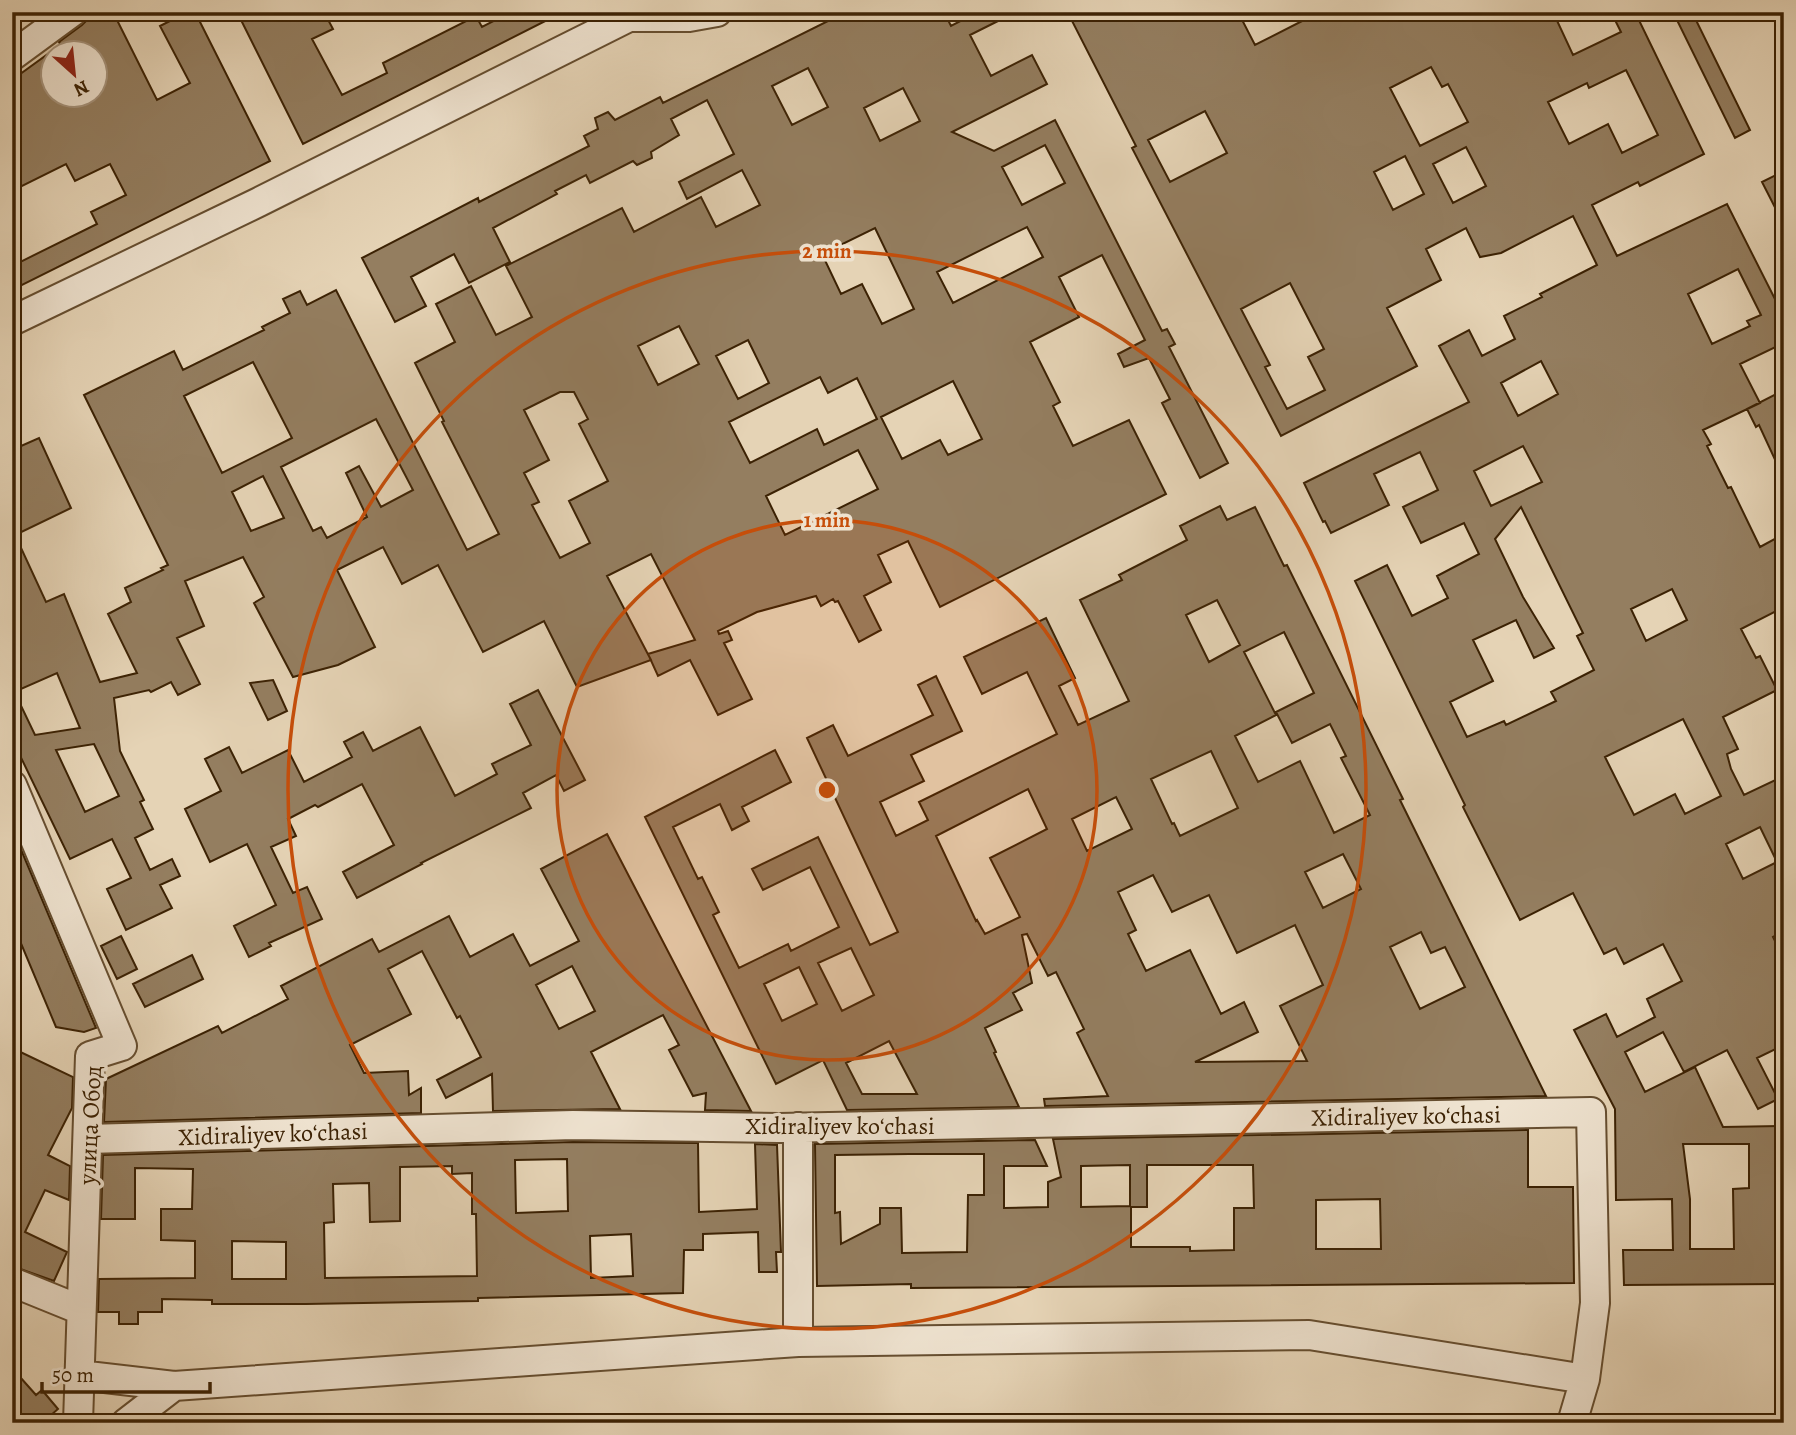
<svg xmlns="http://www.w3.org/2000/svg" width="1796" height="1435" font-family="Alegreya,serif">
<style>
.building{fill:#947e60;stroke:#3c2204;stroke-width:2;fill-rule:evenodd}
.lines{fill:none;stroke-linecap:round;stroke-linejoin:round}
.minor-casing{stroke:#664e30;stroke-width:32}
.minor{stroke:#eee2cf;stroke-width:28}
.ring{fill:none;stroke:#c64e0a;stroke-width:3.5}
.labels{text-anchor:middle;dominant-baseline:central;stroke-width:7;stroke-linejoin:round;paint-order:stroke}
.street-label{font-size:24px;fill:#3c2204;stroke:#eee2cf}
.centre{fill:#c64e0a;stroke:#eee2cf;stroke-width:3.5}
.ring-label{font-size:21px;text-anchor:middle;font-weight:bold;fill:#c64e0a;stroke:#eee2cf;stroke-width:7;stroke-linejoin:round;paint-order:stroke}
</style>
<rect width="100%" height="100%" fill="#e5d3b5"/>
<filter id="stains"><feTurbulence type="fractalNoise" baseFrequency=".00286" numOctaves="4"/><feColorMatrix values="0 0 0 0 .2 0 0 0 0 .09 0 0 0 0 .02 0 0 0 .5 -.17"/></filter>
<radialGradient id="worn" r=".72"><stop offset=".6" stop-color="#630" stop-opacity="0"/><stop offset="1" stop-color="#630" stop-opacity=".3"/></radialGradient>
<!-- building -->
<path class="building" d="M95,12H113L157,100L190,83L160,26L170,21L166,12H195L270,161L12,290V266L97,224L91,212L126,195L110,164L75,181L66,164L12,191V80L52,51V94H94V52H65L59,42L82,25Z
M237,12H324L333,29L312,39L342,95L387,73L383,63L476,16L482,27L511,12H563L303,144Z
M846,12H944L951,26L978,12H1016L970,35L991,76L1032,55L1047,84L952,132L994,151L1055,120L1162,331L1167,329L1175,344L1169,347L1228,463L1200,478L1162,403L1170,399L1149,358L1124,367L1118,354L1145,340L1102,255L1059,277L1079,317L1030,342L1060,402L1053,406L1073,446L1129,420L1166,494L940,607L908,541L878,555L891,582L864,596L881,630L859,642L838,601L835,602L833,599L821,606L816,596L757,612L718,631L719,634L728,631L732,640L724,643L752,699L718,715L690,660L658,676L648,654L695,640L651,554L607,576L651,660L577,687L544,621L483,652L438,565L402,584L383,547L337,570L375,647L338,665L293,677L254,603L264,597L243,557L185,581L204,626L177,638L200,684L178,695L171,682L151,692L149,690L114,698L120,751L144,800L140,802L153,829L135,838L150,870L172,859L180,876L160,885L172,908L126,930L107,889L131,878L112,839L70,859L12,739V687L35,735L80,728L57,673L21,689L12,668V598L19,595L12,580V450L39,438L71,508L15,535L46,602L64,594L100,682L137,673L108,614L131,602L125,588L163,570L161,568L168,565L84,395L174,351L183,370L264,330L262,327L290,313L283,299L300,291L307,305L336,290L467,550L499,534L442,422L444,421L415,363L455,342L436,304L471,286L496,335L532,317L506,266L622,208L634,232L701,197L716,227L760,205L742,170L687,199L679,182L734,154L707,100L671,119L679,135L651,152L652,158L637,165L633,161L590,183L586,175L555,191L557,194L493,228L510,262L469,283L454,254L411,277L426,306L395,322L362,258L478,198L479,202L589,146L584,136L598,129L595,118L608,112L615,120L660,97L663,103ZM808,68L828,107L792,125L772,86ZM903,88L920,121L880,141L864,108ZM1045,145L1065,183L1022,205L1002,167ZM1027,227L1043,257L953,303L937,272ZM875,228L914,309L882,324L862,284L841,294L822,254ZM679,326L699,364L658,385L638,346ZM748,340L769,383L738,399L716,356ZM253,362L292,438L222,473L184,396ZM820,377L828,393L857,378L877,419L824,445L817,429L750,463L729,422ZM953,381L982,439L948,455L940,440L902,459L881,417ZM560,392H574L588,419L579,424L608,481L569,501L590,543L560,558L532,505L539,502L524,473L549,460L524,410ZM376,419L413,490L381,507L359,466L346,473L367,517L327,538L321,527L313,531L281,467ZM858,450L878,489L785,535L766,496ZM263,476L284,518L251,531L232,492ZM94,744L119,796L85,812L56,750Z
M1079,12H1238L1255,45L1310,17L1307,12H1553L1573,55L1621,32L1611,12H1635L1704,154L1640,186L1638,182L1592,205L1617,256L1727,204L1784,317V343L1740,364L1760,403L1703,430L1711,444L1707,446L1728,488L1731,487L1760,547L1784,534V607L1741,629L1756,658L1760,656L1777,690L1723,717L1738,749L1727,754L1731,769L1744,795L1784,776V931L1773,937L1784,959V1045L1757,1058L1778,1099L1758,1109L1727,1050L1684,1072L1663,1032L1625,1052L1645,1092L1695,1067L1723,1127L1784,1126V1200L1779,1201V1239H1784V1284L1624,1285L1623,1250H1673L1672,1199L1616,1200L1615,1109L1574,1030L1606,1014L1617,1037L1655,1017L1647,999L1682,981L1663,944L1624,964L1616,948L1604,954L1573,893L1520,920L1463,807L1465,805L1355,581L1387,565L1412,616L1448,598L1437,576L1479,554L1464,523L1421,543L1403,507L1438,490L1420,452L1374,474L1389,505L1331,533L1325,521L1323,522L1304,483L1469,402L1439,346L1469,330L1482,356L1515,339L1504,316L1542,297L1540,294L1597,265L1573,216L1501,253L1480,257L1466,228L1426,249L1441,280L1387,308L1417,366L1281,436L1132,148L1136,146L1070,17ZM1431,67L1442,87L1448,84L1468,122L1420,146L1390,88ZM1626,70L1658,135L1622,153L1608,124L1569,144L1548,102L1587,83L1589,88ZM1205,111L1227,153L1170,182L1148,140ZM1466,147L1486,186L1453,203L1433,164ZM1405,156L1424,194L1393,210L1374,172ZM1738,269L1761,315L1747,321L1750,326L1712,344L1688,294ZM1290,283L1324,349L1308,357L1325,390L1287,409L1265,367L1270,365L1241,309ZM1541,361L1558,394L1518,416L1501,383ZM1523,446L1542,482L1491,506L1474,471ZM1521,507L1583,633L1577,636L1594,670L1551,692L1556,701L1506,725L1504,721L1467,737L1450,702L1493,681L1473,640L1516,620L1534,658L1554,648L1523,597L1495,539ZM1672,589L1687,620L1646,641L1631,609ZM1683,719L1721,796L1685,814L1675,794L1634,815L1605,757ZM1760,827L1777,862L1743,879L1726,844ZM1683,1144H1749V1188L1733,1189L1734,1249H1690V1199Z
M1673,12H1692L1750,130L1735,138Z
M1784,171V225L1762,182Z
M1784,390V479L1759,425L1756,427L1747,409Z
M1220,506L1227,520L1255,507L1284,566L1287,565L1403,799L1400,800L1546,1096L1045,1106L1044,1099L1108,1096L1077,1033L1084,1029L1056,972L1048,976L1027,934L1022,935L1032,983L1013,993L1022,1010L985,1028L996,1052L994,1053L1019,1107L847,1110L823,1060L776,1084L645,817L775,750L791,782L742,807L749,821L732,830L720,804L673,827L698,879L702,877L719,912L713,915L739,968L788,944L791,951L839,927L810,867L763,890L752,869L818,837L870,945L898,932L807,738L833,725L848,756L933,715L918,685L936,676L962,731L911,755L924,781L880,802L896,836L928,820L919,802L1057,734L1027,672L982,694L964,657L1046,618L1075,678L1059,686L1078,725L1129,701L1080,600L1122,580L1119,575L1187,540L1180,526ZM1217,600L1240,645L1209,662L1186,615ZM1284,632L1314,693L1276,712L1292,743L1330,724L1346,756L1341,758L1370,815L1334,833L1300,761L1258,782L1235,736L1276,715L1244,652ZM1211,751L1238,808L1180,836L1174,823L1172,824L1151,779ZM1028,789L1047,829L990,858L1020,917L985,934L977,920L976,921L936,836ZM1116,797L1132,829L1087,851L1072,819ZM1343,854L1361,889L1323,908L1305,872ZM1153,875L1172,912L1209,895L1237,953L1295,925L1323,985L1280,1006L1307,1061L1195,1062L1258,1032L1244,1002L1221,1014L1190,950L1146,971L1128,934L1136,930L1118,892ZM1421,932L1431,953L1445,947L1465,987L1420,1009L1390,947ZM851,948L874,995L842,1011L818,963ZM799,967L817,1004L782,1021L764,984ZM889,1041L917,1094H862L846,1063Z
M273,680L287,711L268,720L250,683Z
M538,690L585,780L564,791L556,775L523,793L531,808L421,863L422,864L357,898L343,872L394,845L362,784L318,807L315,805L288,819L296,836L271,847L293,893L307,887L322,919L269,943L271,946L249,957L234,926L276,905L247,844L210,862L185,809L221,791L205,759L229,747L242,773L288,750L304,782L352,757L344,742L363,732L373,751L420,727L455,796L497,774L492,764L531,745L510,704Z
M12,828L96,1028L84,1032L56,1027L12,922Z
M607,834L751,1111L705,1110L706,1093L693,1096L669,1050L679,1045L663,1015L591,1052L620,1109L493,1111L492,1074L446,1098L437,1080L481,1057L460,1016L457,1018L422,951L388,969L411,1014L350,1045L364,1073L408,1071L409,1095L421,1088V1113L104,1122L106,1079L218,1026L222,1033L288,999L281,986L372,939L379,952L449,916L470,957L513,934L530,966L579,941L541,869ZM572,966L595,1011L559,1029L536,985Z
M121,936L137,969L117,979L101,946Z
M192,955L203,979L145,1007L133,984Z
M12,1048L73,1077L72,1108L48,1155L70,1166L69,1200L45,1190L25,1232L67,1252L54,1281L12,1266Z
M1528,1130V1187H1573L1574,1283L911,1288V1284L817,1286L815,1144L1035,1140L1047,1166H1004V1208L1048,1207V1182L1061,1177L1053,1139ZM909,1154H984V1195H968L967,1252L902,1253L901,1208H880V1224L841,1244L840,1212L835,1213V1155ZM1130,1165V1206L1081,1207V1166ZM1147,1165H1253L1254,1208H1234V1250L1190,1251V1247H1131V1207H1147ZM1380,1199L1381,1249H1316V1200Z
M573,1142L698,1143L699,1212L757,1209L755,1144L777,1145L781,1252H776L777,1272H759L758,1232L703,1234V1250H684L683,1293L478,1298V1301L306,1304H212V1300L162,1299V1312H138V1324H119V1312H98L99,1279L195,1278V1241L161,1240V1209H192L193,1169L135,1168V1219H101L103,1155ZM567,1159L568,1211L516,1213L515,1160ZM452,1166V1174L472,1173V1214H476L477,1276L325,1278L324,1223L334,1222L333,1184L369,1183L370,1222L400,1221V1167ZM631,1234L633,1276L591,1278L590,1236ZM232,1241L286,1242V1279H232Z
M12,1368L36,1395L42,1390L58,1409L42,1423H12Z"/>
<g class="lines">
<!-- minor casing -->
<g class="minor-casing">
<path id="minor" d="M12,56L72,12
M12,321L259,202L629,17H689L717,12
M12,785L122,1046L90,1056L78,1423
M798,1127V1342
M88,1139L573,1125L779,1128L1591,1112L1595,1303L1585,1379L1572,1423
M12,1282L81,1310
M79,1375L174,1386
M126,1423L174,1386L798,1342L1309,1335L1585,1379"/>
</g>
<!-- minor -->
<use href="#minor" class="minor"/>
</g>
<!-- distance rings -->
<circle cx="827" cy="790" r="270" fill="#c64e0a" fill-opacity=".12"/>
<g class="ring">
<circle cx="827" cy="790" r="270"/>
<circle cx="827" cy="790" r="539"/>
</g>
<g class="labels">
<!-- street labels -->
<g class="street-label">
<text transform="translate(1406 1116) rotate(-1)">Xidiraliyev koʻchasi</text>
<text transform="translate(90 1125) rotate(-87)">улица Обод</text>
<text x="840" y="1126">Xidiraliyev koʻchasi</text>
<text transform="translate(273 1134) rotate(-2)">Xidiraliyev koʻchasi</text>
</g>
</g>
<circle cx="827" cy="790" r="10" class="centre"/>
<g class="ring-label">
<text x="827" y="258">2 min</text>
<text x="827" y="527">1 min</text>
</g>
<!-- margin -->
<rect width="1796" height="1435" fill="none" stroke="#e5d3b5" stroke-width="42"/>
<rect x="14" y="14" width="1768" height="1407" fill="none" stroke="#3c2204" stroke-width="3.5"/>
<rect x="21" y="21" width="1754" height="1393" fill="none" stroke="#3c2204" stroke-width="2"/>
<!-- north arrow -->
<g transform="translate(74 74) rotate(153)"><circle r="33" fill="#eee2cf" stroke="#a7957e" stroke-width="2"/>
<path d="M0-5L12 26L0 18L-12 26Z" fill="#8f2418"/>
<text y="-10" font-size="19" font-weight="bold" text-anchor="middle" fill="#3c2204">N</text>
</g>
<!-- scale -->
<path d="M42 1382v10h168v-10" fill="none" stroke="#3c2204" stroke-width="3.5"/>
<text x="52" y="1382" font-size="21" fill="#3c2204" stroke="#eee2cf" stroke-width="5" paint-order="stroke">50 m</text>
<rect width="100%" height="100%" filter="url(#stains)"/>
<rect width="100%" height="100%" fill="url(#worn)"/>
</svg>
